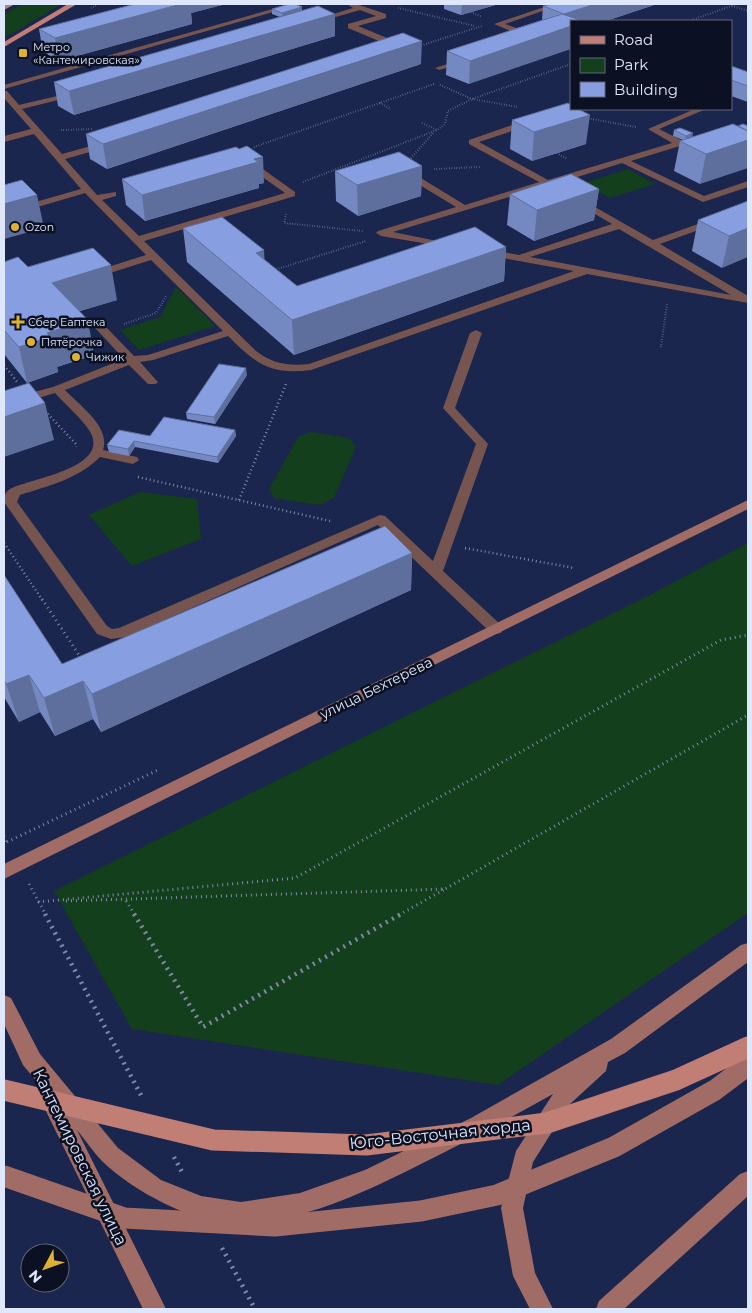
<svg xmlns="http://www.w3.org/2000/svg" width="752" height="1313" font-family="Montserrat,sans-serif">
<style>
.green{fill:#133f1c}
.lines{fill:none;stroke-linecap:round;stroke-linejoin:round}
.path-far3{stroke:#7f89a7;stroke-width:2;stroke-dasharray:0.5 2;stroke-linecap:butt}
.path-far2{stroke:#7f89a7;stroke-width:2.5;stroke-dasharray:1 3;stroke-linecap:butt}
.path-far1{stroke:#7f89a7;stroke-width:3;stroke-dasharray:1 4;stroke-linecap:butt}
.path{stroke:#7f89a7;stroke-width:4.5;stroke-dasharray:2 5;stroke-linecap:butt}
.lane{fill:#765550;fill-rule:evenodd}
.secondary{fill:#a06c65;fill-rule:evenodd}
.primary{fill:#c17e75;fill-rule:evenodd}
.secondary-bridge{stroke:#a06c65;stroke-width:21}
.primary-bridge{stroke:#c17e75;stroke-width:21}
.wall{fill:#7489c1}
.shaded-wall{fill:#5e6f9d}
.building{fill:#879fe0;stroke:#5e6f9d}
.poi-dot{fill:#deb133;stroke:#0b1122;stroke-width:2}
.labels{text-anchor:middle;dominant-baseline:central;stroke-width:5;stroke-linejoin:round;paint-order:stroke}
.far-poi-label{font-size:11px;fill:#dfe7fc;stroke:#0b1122;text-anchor:start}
.street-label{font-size:14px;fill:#dfe7fc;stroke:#0b1122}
.near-street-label{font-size:16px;fill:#dfe7fc;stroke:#0b1122}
</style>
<rect width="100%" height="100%" fill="#1a264d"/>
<!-- green -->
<path class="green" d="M22,4H62L4,38V14Z
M628,169L655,184L610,198L584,183Z
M176,287L215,326L139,350L120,330L160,317Z
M311,432L349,438L356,447L334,498L319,505L274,498L269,489L298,437Z
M140,492L197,499L201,539L132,566L89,515Z
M748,543V913L498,1085L132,1029L54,891L650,595Z"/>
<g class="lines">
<!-- path-far3 -->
<path class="path-far3" d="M732,6L748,11
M91,8L98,4
M398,8L475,26
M471,12L482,17
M689,21L737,4
M419,46L482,26
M440,85L472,99L518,107
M380,103L391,109
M586,118L636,127
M422,123L437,130
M61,130L92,129
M254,147L434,84
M557,153L567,159
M411,158L433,133
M434,169L480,167
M303,182L437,130L445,124L448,111L472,99L571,64
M286,214L284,223L363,231
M274,270L366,241
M124,324L156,313L166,296
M661,347L667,304"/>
<!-- path-far2 -->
<path class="path-far2" d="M4,365L18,383
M45,411L76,444V447
M138,477L330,521
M239,500L286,384
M4,543L43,601
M465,548L574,568"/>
<!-- path-far1 -->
<path class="path-far1" d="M42,599L81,658
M4,836L7,843
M7,842L160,769
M29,884L46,915
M66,901L445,889L748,715
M126,901L135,915
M38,902L295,878L721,640L748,635
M399,915L445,889"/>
<!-- path -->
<path class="path" d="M45,914L142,1097
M134,914L203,1027L401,914
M174,1157L182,1172
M222,1248L255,1309"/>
<!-- lane -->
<path class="lane" d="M290,4H301L4,89V85Z
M347,4H356L386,14V18L358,26L404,45V49H398L348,28V24L376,16L360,10L315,23L311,21L353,8Z
M553,4H563L505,24L535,35V39H529L494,24Z
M466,58L470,60L469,62L439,70L435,68Z
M4,91H7L19,105L78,91V95L22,109L62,154L105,142H111V146L65,159L97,195L116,192V196L102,200L139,236L285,193L244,164V160H250L295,192V196L144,241L256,351C273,364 288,366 309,364L574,271L486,255L481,252L486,249L519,255L612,224L576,203V199L579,198L653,240L698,224H704V228L660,244L748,296V303L587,274L311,370C270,375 256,364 228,336L153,360L140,362L156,380L158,382L156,384H148L129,365L65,390C79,405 111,427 103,450L137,457L139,460L133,464L100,457C78,479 48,486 20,495L17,502L107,626L112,629L119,628L380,515L385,516L433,561L476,444L443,408L470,333L476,330L482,333L455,408L488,444L443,571L501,625L503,629L501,633L496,634L491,633L378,525L126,637L111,639L97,634L4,502C4,497 5,492 10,489C27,479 114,468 89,430C80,417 66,405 55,393L4,408V400L53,387L124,359L97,330L95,328L97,326H105L134,356L148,355L223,331L151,260L97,277H89L88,275L89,273L146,255L85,193L4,217V211L81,189L34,134L4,142V136L31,129L4,98ZM619,229L731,295L530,257Z
M695,109H706L659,129L683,141V145L631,161L704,196L748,181V187L703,202L622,163L555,184L554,187L546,186L393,232L452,244V248L381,236L376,233L378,231L456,207L405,176V172H411L465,205L539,182L469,144V140L527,120H533V124L479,142L548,180L672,143L648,129Z"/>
<!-- secondary -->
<path class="secondary" d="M748,500V509L4,879V864Z
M748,943V962L625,1053L608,1062L606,1071L569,1105L533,1162L523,1208L535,1273L553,1309H530L513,1276L501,1208L516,1151L553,1094C510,1118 467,1141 423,1163C367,1191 306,1221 242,1224C198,1226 134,1192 103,1162C94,1153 86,1141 77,1130L166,1309H143L42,1103L39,1096L43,1089L23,1065L4,1024V995L11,998L40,1054L118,1148L161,1180L201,1196L241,1202L300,1193L365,1170L471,1118L611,1039L741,945Z
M748,1171V1196L624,1309H596L599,1301L740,1174Z"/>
<!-- primary -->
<path class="primary" d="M6,4H15L4,10V5Z
M68,4H77L4,47V42Z"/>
<!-- secondary-bridge -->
<path class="secondary-bridge" d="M4,1176L124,1218L275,1226L421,1211L497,1195L614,1147L715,1090L748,1065"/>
<!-- primary-bridge -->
<path class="primary-bridge" d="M4,1090L213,1140L366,1145L547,1123L676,1080L748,1047"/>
</g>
<!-- wall -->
<path class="wall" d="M135,4H226L191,13L192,24L59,61L43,52L39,29Z
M444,4H499L461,15L444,9Z
M552,4H657L606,21H571L469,84L446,75L447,51L542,20L543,6Z
M302,7V11L335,36L74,115L58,106L54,82L280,17L272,14V9Z
M421,64L107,169L90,159L86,134Z
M731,66L748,72V102L731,96Z
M512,120L586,144L532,161L510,149Z
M733,124L700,184L674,171L680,141L683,140L673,136L674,130L693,137Z
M422,166L421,196L358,216L336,201L335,171Z
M122,179L264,183L259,184V188L145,221L126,205Z
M599,189L594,220L534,241L507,225L510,194Z
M748,201L722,268L692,251L698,220Z
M183,228L264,259L297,286L506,247L504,281L294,355L187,262Z
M4,259V261L28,267L117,300L80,311L94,355L57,367L58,372L27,383L4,354Z
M247,375L215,424L187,419L186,413Z
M235,430L236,436L218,463L135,447L129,456L109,452L107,445L150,436Z
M412,553L411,590L101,732L93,719L55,736L40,712L19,722L4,697V575L62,664Z"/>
<!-- shaded-wall -->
<path class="shaded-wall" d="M177,4H226L191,13L192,24L59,61L55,38Z
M462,4H499L461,15Z
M595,4H657L606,21H571V49L469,84L470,61L564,14Z
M302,7V12L282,18V13Z
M335,14V36L74,115L69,91Z
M422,41L421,64L107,169L103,144Z
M590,115L586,144L532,161L534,132Z
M693,133L692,139L685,141L686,136Z
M748,140V168L700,184L706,154Z
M263,157L264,183L259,184V188L145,221L142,195Z
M422,166L421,196L358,216L357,185Z
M599,189L594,220L534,241L537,210Z
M37,195L44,228L4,239V204Z
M748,228V257L722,268L729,236Z
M506,247L504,281L294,355L292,320Z
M264,250L266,284L256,253Z
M111,265L117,300L60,317L52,283Z
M88,320L94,355L57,367L58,372L27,383L19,347L47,333Z
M246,368L247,375L215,424L214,417Z
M45,403L54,440L4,457V417Z
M235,430L236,436L218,463L217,457Z
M134,441L135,447L129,456L128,449Z
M412,553L411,590L101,732L92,694Z
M29,675L40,712L19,722L6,684Z
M83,681L93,719L55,736L44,698Z"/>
<!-- building -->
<path class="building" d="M135,4H181L55,38L39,29Z
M289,4H295L302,7L282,13L272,9Z
M552,4H595L564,14L543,6Z
M318,6L335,14L69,91L54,82Z
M562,14L583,21H571V26L470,61L447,51Z
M403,33L422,41L103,144L86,134Z
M731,66L748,72V86L731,80Z
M568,103L571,105V109H578L590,115L534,132L512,120Z
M733,124L748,131V140L706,154L680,141Z
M743,124L748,126V131L738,126Z
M680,128L693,133L686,136L674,130Z
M247,146L263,157L254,159L258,162L142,195L122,179L236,147L239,149Z
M399,152L422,166L357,185L335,171Z
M571,174L599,189L537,210L510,194Z
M22,180L37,195L4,204V185Z
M748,201V228L729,236L698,220Z
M222,217L264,250L256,253L297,286L475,227L506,247L292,320L183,228Z
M93,248L111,265L52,283L88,320L47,333L50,337L19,347L4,330V262L18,257L28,267Z
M219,364L246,368L214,417L186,413Z
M29,383L45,403L4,417V391Z
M164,417L235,430L217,457L134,441L128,449L107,445L119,430L150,436Z
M385,526L412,553L92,694L83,681L44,698L29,675L6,684L4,680V575L62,664Z"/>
<!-- markers -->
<g class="poi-dot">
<rect x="18" y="48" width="10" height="10" rx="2.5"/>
<circle cx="15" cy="227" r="5"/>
<path d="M15.5 314.5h5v5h5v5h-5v5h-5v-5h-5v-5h5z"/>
<circle cx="31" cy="342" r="5"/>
<circle cx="76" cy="357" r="5"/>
</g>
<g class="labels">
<!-- far-poi labels -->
<g class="far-poi-label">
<text x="33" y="47">Метро<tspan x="33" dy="13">«Кантемировская»</tspan></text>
<text x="25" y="227">Ozon</text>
<text x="28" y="322">Сбер Еаптека</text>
<text x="41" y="342">Пятёрочка</text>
<text x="86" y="357">Чижик</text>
</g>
<!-- street labels -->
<g class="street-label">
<text transform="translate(376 688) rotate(-26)">улица Бехтерева</text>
</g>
<!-- near-street labels -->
<g class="near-street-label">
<text transform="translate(440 1134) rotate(-6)">Юго-Восточная хорда</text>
<text transform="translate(80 1157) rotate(64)">Кантемировская улица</text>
</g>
</g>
<!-- border -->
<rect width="752" height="1313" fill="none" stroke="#dfe7fc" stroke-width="10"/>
<!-- legend -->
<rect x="570" y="20" width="162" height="90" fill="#0b1122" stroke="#606779"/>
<rect x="580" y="36" width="25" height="8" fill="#c17e75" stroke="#606779"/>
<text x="614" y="45" font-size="15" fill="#dfe7fc">Road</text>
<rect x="580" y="58" width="25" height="15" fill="#133f1c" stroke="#606779"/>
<text x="614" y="70" font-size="15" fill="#dfe7fc">Park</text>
<rect x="580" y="82" width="25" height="15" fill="#879fe0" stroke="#606779"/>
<text x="614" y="95" font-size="15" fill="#dfe7fc">Building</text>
<!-- north arrow -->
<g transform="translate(45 1268) rotate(229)"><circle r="24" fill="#0b1122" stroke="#606779"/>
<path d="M0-4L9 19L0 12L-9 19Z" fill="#deb133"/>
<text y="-8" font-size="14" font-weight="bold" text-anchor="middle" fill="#dfe7fc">N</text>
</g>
</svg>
